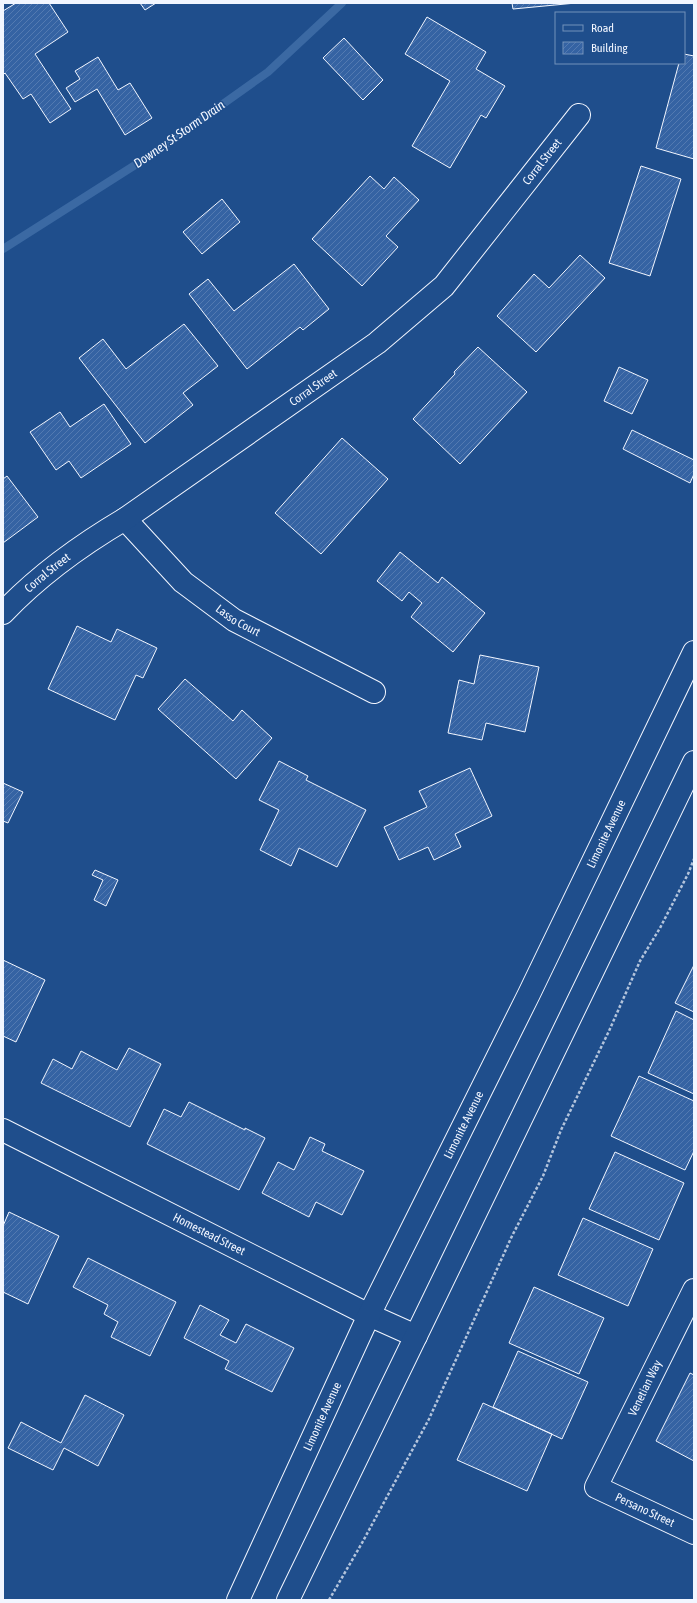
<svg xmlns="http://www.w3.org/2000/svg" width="697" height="1603" font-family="'Asap Condensed',sans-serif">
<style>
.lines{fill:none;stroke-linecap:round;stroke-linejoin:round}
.stream{stroke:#3b69a3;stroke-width:8}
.building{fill:url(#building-hatch);stroke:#f2f6ff}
.minor-casing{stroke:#f2f6ff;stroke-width:24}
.major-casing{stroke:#f2f6ff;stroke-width:24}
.path{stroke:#b3c4dc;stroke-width:2.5;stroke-dasharray:3 2;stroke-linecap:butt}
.minor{stroke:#1f4e8c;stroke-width:22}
.major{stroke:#1f4e8c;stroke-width:22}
.labels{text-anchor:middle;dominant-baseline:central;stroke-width:3;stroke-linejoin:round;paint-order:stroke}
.street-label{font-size:12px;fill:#f2f6ff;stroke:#1f4e8c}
.water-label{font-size:13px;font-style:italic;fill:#f2f6ff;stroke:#1f4e8c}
</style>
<defs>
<pattern id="building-hatch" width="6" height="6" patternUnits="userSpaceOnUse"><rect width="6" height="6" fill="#3563a3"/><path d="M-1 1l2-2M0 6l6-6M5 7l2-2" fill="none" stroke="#537ab1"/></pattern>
</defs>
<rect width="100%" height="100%" fill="#1f4e8c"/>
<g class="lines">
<!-- stream -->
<path class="stream" d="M3,249L154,153L268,72L342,3"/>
</g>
<!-- building -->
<path class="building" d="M16,3H49L68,32L35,54L71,109L50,123L31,94L23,99L5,73L3,75V11Z
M140,3H156L145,10Z
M512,3H576L513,9Z
M427,17L486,52L476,69L505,86L486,118L481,115L450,168L412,146L450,81L405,54Z
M344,38L383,80L363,100L323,58Z
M684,54L694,56V159L656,148L679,63H684Z
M98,57L118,90L130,83L152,118L125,135L97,89L75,102L66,88L80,79L75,71Z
M641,166L681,179L650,276L609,263Z
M370,176L384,189L394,177L419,200L386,236L398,247L362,286L312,239Z
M222,199L240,222L202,254L183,232Z
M580,255L605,278L536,352L497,316L534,274L549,288Z
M294,264L329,309L303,330L300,327L247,369L189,294L208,279L234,311Z
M184,324L218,366L183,393L193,405L145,443L79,358L103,339L126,369Z
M478,347L527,392L460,464L413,419L455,374L454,372Z
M619,367L648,380L632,414L604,401Z
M104,404L131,444L81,478L69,461L56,470L30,432L60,412L70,427Z
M632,430L694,460V474L690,483L623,449Z
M342,438L388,479L321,554L275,513Z
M7,476L38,517L3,543V479Z
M400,552L438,583L442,577L485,613L453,652L411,617L422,603L409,592L402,601L377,581Z
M77,626L111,642L117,629L157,648L143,678L136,675L115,720L48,689Z
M480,655L539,667L525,732L486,723L482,740L448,733L459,680L474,684Z
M185,679L233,721L242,710L272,738L236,779L158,709Z
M279,761L308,776L306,780L366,810L337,867L299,848L291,866L260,850L279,810L259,800Z
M470,768L492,816L455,834L461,847L434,860L428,847L399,860L384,827L427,807L419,791Z
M3,783L23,792L8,823L3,821Z
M95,870L118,880L106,906L94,900L103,880L92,875Z
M3,960L45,980L16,1042L3,1036Z
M694,965V1012L675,1003Z
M676,1011L694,1020V1094L648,1073Z
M129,1048L161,1064L130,1127L41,1083L53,1059L72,1069L81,1051L117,1070Z
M639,1076L694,1101V1151L685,1170L611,1136Z
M189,1102L245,1130V1128L265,1138L239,1190L147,1144L164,1109L181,1117Z
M310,1137L325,1144L322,1151L364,1171L342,1215L316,1202L309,1217L262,1193L278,1162L294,1170Z
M615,1152L684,1183L659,1240L589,1209Z
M9,1212L59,1236L28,1304L3,1292V1226Z
M583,1218L653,1249L628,1306L558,1275Z
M88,1258L176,1302L150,1356L111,1337L118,1322L104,1314L108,1305L73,1287Z
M534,1287L604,1318L579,1374L509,1343Z
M200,1305L229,1320L220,1335L236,1343L246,1324L294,1348L272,1392L225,1369L229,1361L184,1338Z
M518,1351L588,1382L562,1439L493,1407Z
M690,1373L694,1375V1461L656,1441Z
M85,1395L124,1415L98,1466L64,1448L53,1470L8,1448L21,1422L61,1443Z
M483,1403L552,1434L527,1491L457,1460Z"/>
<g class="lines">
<!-- minor casing -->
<g class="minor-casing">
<g id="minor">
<path id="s1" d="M125,519L183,582L234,620L374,692"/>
<path id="s2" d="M3,613C39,575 81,545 125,519L377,343L444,286L579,115"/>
<path id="s3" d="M3,1130L369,1315L416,1336"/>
<path id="s4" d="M694,1290L596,1487L694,1533"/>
</g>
</g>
<!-- major casing -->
<g class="major-casing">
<g id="major">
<path id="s5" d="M238,1600L369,1315L529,994L694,652"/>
<path d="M288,1600L694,762"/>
</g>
</g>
<!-- path -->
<path class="path" d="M329,1600L362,1543L429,1419L512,1236L543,1176L561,1130L609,1031L640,961L660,928L688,874L694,859"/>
<!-- minor -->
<use href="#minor" class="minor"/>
<!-- major -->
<use href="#major" class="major"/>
</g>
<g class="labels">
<!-- street labels -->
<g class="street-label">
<text stroke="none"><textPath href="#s2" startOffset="708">Corral Street</textPath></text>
<text stroke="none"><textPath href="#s2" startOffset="384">Corral Street</textPath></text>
<text stroke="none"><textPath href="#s2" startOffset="60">Corral Street</textPath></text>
<text stroke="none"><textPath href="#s1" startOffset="153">Lasso Court</textPath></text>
<text stroke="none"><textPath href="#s5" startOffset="850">Limonite Avenue</textPath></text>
<text stroke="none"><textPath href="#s5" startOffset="526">Limonite Avenue</textPath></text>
<text stroke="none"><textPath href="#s3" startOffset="231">Homestead Street</textPath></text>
<text transform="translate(645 1388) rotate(-64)">Venetian Way</text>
<text stroke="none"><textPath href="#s5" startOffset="202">Limonite Avenue</textPath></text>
<text stroke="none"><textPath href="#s4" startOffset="274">Persano Street</textPath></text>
</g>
<!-- water labels -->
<g class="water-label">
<text transform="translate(179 134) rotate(-35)">Downey St Storm Drain</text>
</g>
</g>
<!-- border -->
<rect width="697" height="1603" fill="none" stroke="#f2f6ff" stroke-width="8"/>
<!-- legend -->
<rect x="555" y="12" width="130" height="52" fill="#1f4e8c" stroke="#7391ba"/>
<rect x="563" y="25" width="20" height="6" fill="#1f4e8c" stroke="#7391ba"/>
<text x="591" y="32" font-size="12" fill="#f2f6ff">Road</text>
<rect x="563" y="42" width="20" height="12" fill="url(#building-hatch)" stroke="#7391ba"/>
<text x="591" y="52" font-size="12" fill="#f2f6ff">Building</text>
</svg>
